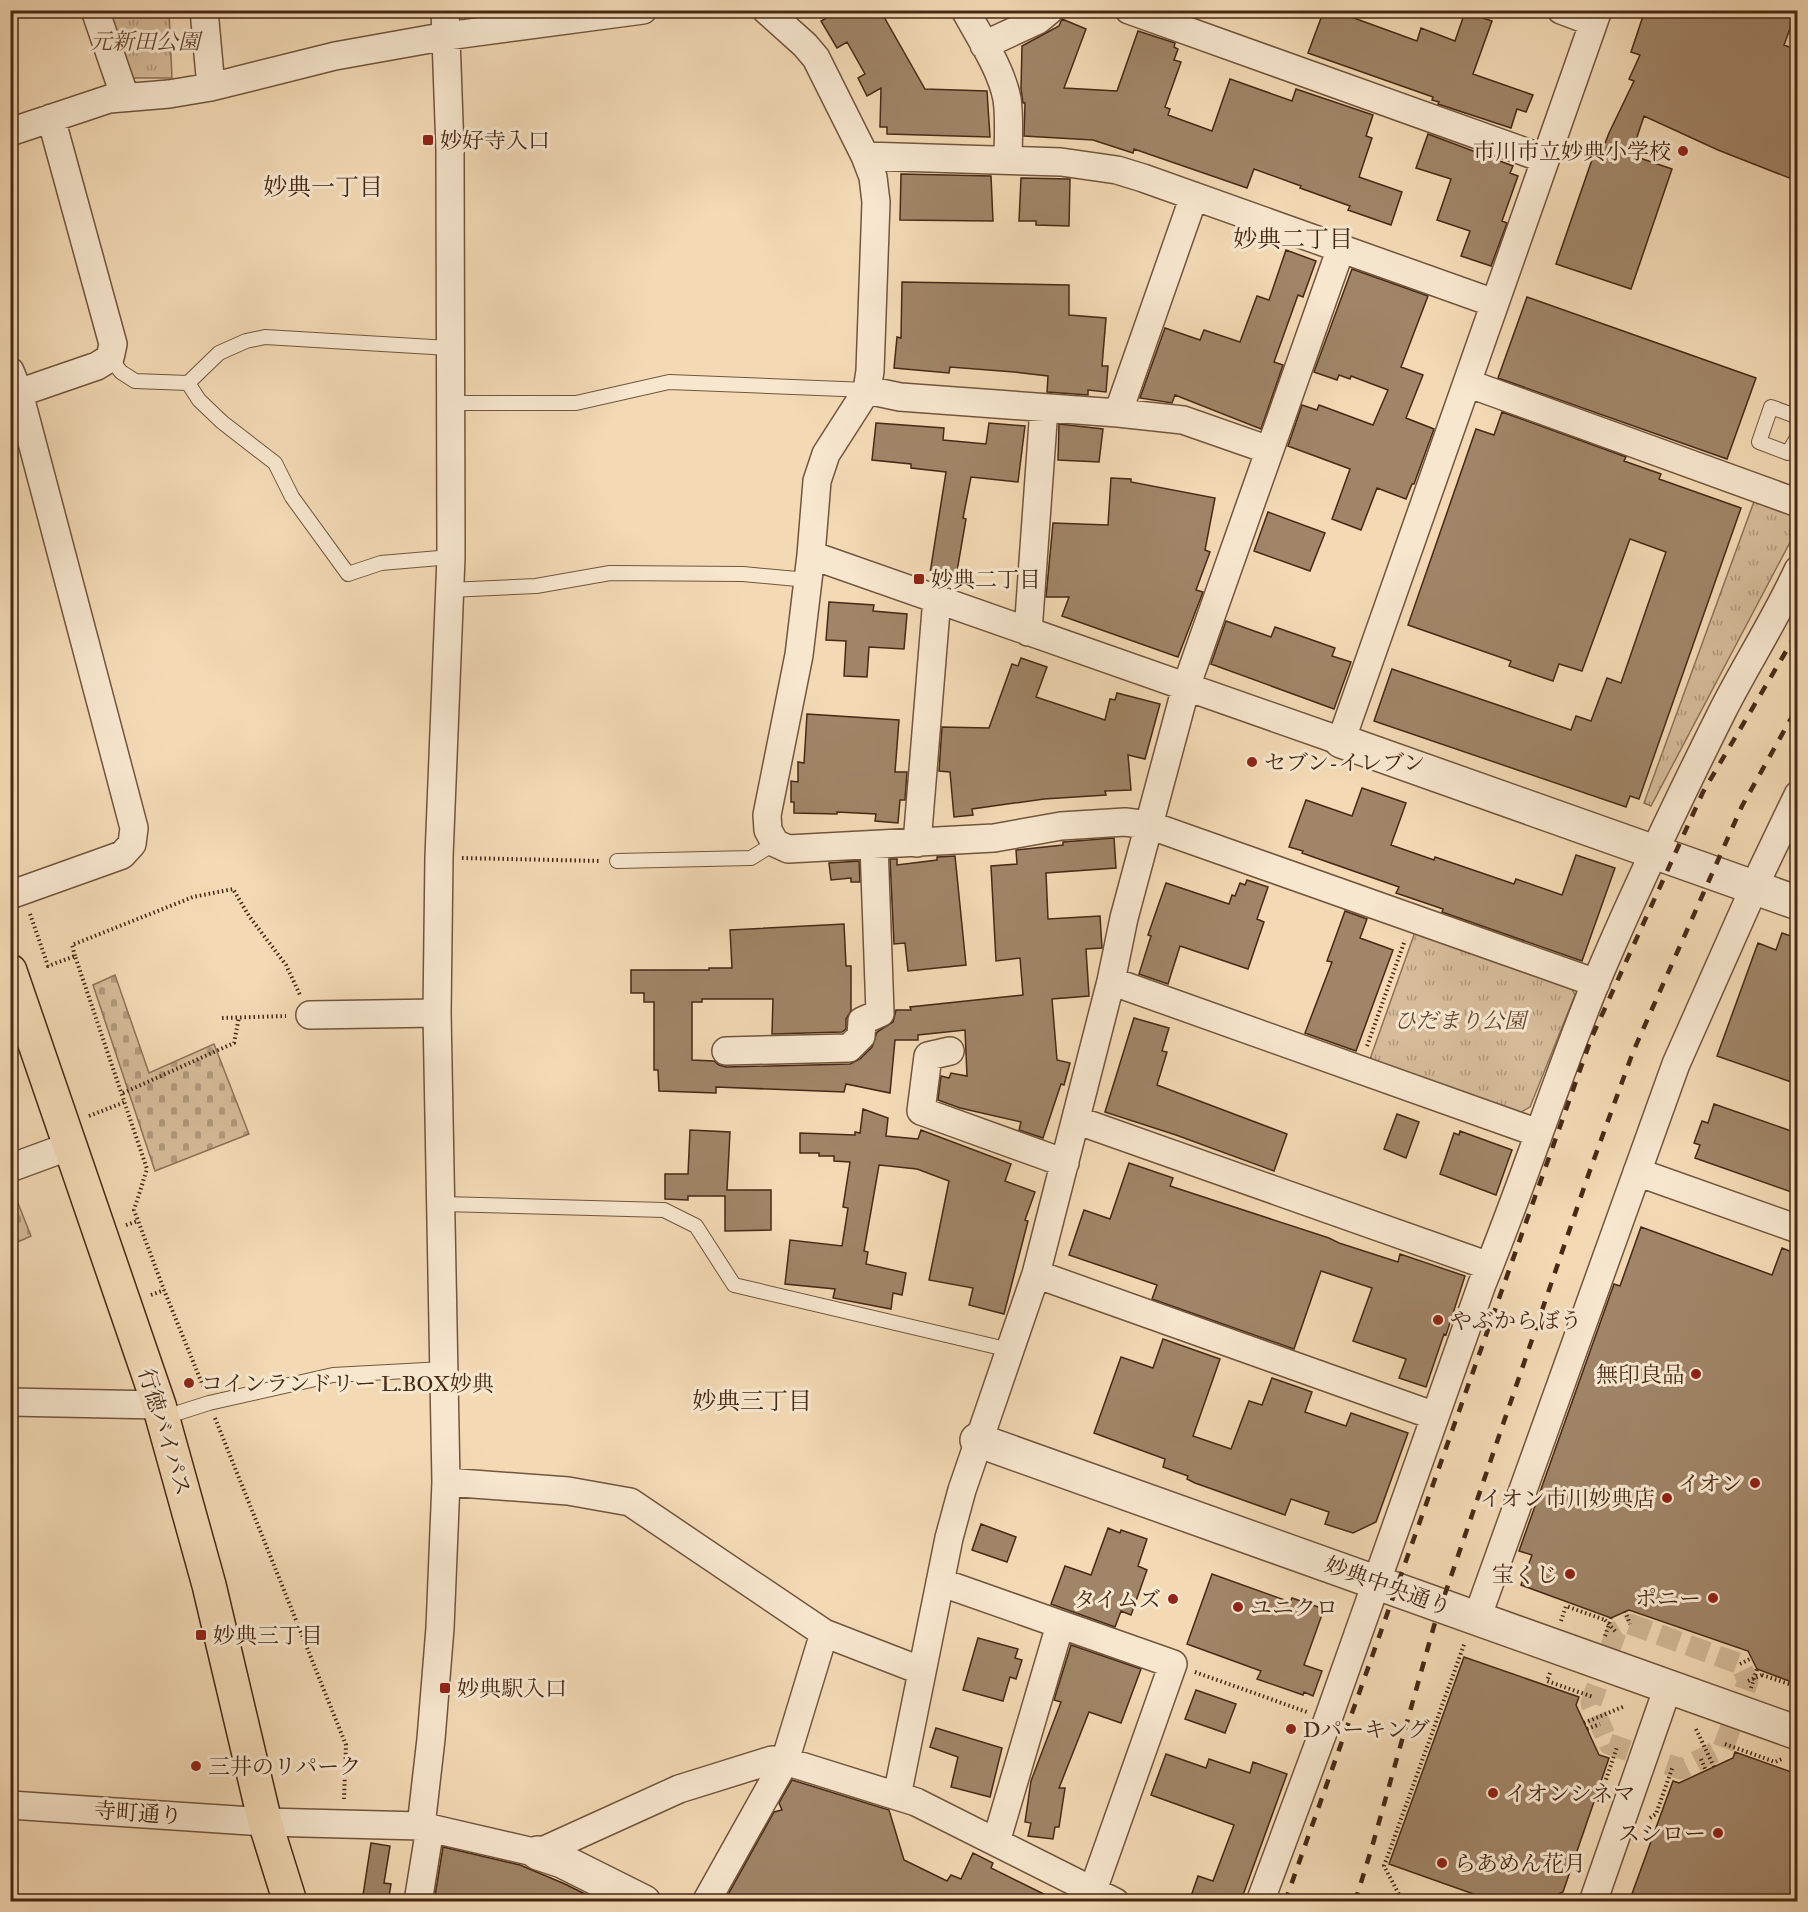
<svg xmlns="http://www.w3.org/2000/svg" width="1808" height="1912" font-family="'IM FELL Great Primer','Noto Serif JP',serif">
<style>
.cemetery{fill:url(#cemetery-stones);stroke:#8e7258;stroke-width:1.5}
.park{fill:url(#park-tufts);stroke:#8e7258;stroke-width:1.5}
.building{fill:#a08568;stroke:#472915;stroke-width:1.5}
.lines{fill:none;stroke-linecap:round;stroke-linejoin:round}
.pedestrian-tunnel{stroke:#d1b795;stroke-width:21;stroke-dasharray:21 10;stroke-linecap:butt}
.service-casing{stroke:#72553d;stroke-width:16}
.minor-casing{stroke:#72553d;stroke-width:30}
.tertiary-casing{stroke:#72553d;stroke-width:36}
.primary-casing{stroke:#472915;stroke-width:36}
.path{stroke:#472915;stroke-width:4;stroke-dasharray:1.5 3;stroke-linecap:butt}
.service{stroke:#f7e7cf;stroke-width:14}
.minor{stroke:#f7e7cf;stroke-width:27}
.tertiary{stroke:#f7e7cf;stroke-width:33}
.primary{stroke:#f3dab5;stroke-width:33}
.rail{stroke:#472915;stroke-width:4.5;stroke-dasharray:10 10;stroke-linecap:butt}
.path-bridge{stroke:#472915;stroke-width:4;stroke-dasharray:1.5 3;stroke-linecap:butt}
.poi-dot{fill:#8f2418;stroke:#f7e7cf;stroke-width:2}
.labels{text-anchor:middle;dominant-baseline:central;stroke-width:6;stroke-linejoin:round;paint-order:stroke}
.park-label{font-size:22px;font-style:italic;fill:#644630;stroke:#f7e7cf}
.poi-label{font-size:22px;fill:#472915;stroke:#f7e7cf;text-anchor:start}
.street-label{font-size:22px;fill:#472915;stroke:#f7e7cf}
.neighbourhood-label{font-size:24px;fill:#472915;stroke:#f7e7cf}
</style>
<defs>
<pattern id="cemetery-stones" width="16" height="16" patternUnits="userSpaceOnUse" patternTransform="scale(1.5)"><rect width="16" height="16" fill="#d6bc9a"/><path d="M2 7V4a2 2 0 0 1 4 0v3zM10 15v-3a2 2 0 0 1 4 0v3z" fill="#af997c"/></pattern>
<pattern id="park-tufts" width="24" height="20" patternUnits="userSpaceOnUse" patternTransform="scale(1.5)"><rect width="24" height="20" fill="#d6bc9a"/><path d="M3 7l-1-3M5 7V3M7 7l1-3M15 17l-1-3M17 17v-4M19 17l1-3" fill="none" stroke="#af997c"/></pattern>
</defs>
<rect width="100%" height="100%" fill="#f3dab5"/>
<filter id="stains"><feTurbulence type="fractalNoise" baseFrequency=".00333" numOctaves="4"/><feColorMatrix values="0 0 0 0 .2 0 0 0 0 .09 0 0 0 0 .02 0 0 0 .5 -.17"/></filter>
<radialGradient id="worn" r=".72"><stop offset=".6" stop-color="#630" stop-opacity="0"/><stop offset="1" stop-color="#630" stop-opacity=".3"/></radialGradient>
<!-- cemetery -->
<path class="cemetery" d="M115,975L149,1073L214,1044L249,1134L155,1171L93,985Z
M10,1183L31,1236L11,1245H10Z"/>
<!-- park -->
<path class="park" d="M108,11H169L172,78H131Z
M1756,496L1797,510V529L1651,806L1644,803Z
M1415,932L1570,985L1575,995L1530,1107L1518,1114L1369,1062Z"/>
<!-- building -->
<path class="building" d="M840,10H880L925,89L987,91L990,137L887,134V127H880L881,88L867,96L858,78L865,74L847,42L837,48L821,21Z
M1324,10H1332L1417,41L1421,28L1455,41L1465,12L1492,21L1473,74L1533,95L1526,112L1517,109L1511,128L1438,104L1439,102L1432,100L1433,97L1308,53Z
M1645,10H1782L1795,15L1784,45L1797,50V181L1718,150L1644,116L1631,155L1672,169L1631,289L1556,264L1594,154L1600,156L1609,133L1634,81L1629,79L1640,55L1631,52Z
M1062,19L1086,29L1064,88L1117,91L1138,31L1175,43L1174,47L1178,49L1174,60L1181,62L1165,107L1170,109L1168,115L1212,131L1230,79L1292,101L1296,89L1373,115L1366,136L1372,138L1359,177L1402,192L1391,225L1348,210L1350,206L1300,188L1301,186L1254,169L1247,188L1134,149L1133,153L1093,140L1024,136L1025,103H1023L1021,89L1022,46L1059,26Z
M1428,134L1513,166L1510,173L1518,176L1502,221L1507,223L1491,266L1461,256L1470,231L1437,220L1451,179L1416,168Z
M901,174L991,176L993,221L900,220Z
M1021,178L1070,179L1069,226L1036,225V221H1019Z
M1286,250L1316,261L1303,297L1298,295L1274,362L1283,365L1261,429L1175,395L1172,403L1140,398L1165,328L1200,340L1204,330L1240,342L1257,296L1269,300Z
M1352,269L1428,296L1401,367L1423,375L1406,418L1434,429L1414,484H1412L1406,499L1377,488L1361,530L1332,519L1350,469L1288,446L1302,405L1317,410L1319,405L1373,425L1388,390L1351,376L1350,379L1339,375L1337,380L1314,372Z
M902,282L1069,285V315L1106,318L1102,366H1108L1106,392L1088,390V395L1047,392L1048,376L1014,372L950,367L949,373L894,368L897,337L901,338Z
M1527,297L1756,378L1727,459L1498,378Z
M1502,412L1626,457L1624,461L1661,474L1659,479L1741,508L1639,799L1630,796L1626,807L1374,721L1392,669L1571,730L1576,716L1591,721L1607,678L1621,683L1666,552L1630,539L1582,671L1559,664L1553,681L1509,666L1511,661L1408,625L1476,429L1494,435Z
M876,423L944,428L943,440L986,444L989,423L1025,426L1018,482L971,477L963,518L966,519L956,577L930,573L946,472L911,468V464L872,460Z
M1059,424L1103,429L1099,462L1058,460Z
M1111,478L1131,479V482L1215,498L1205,550L1210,552L1196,590L1203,592L1178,657L1062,616L1069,597H1046L1053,523L1108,525Z
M1268,512L1325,533L1310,571L1254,551Z
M829,602L874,605L873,611L907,614L904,649L869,647L867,677L844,676L846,641L826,640Z
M1226,621L1271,637L1275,627L1335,648L1332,656L1351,662L1334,709L1211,664Z
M1021,658L1047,667L1036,697L1105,720L1110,699L1115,700L1117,693L1160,704L1145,759L1128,755L1131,790L1105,791L1106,795L1044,799L972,809L973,815L954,817L950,772L939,771L942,727L989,728L1012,664L1018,666Z
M807,714L899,720L895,772H907L905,800H900L898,823L875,821L876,814L837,812V814L794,813V802H791V781L798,782V762L804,763Z
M1362,788L1406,803L1391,845L1434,860L1435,857L1514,884L1516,879L1562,895L1576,855L1615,868L1582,961L1442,912L1443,909L1396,893L1399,887L1302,853L1303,851L1289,847L1306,800L1352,816Z
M1114,838L1116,868L1046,873L1048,919L1100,916L1102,948L1086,949L1089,996L1052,999L1057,1060L1070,1063L1064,1085L1061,1084L1043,1138L1019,1130L1021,1122L960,1108L938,1100L941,1076L949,1078L951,1073L967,1076L965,1030L918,1035V1040H895L890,1093L846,1084L844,1092L716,1087V1093L659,1091L658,1070H654V1002H644V993H631V970H709V968H732L730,930L844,924L846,966H851V1011L846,1019V1029L842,1032L772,1034L773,999H702V1002H692V1060L714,1061L719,1065L726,1067L850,1064L860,1059L872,1047L877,1032L893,1022L896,1010H911L910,1007L1023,995L1020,958L996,961L991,866L1017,864L1016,850L1063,845V842Z
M955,856L966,965L908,971L905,943L894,944L890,859H897V865L937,860V857Z
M859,861L860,882H851V878L831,880L829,863Z
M1247,880L1268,887L1257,919L1264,922L1248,969L1180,946L1168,984L1139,974L1151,936L1148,935L1166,883L1229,904L1232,895L1235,896L1240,883L1245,885Z
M1345,911L1367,919L1360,938L1393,950L1356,1051L1305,1033L1332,962L1327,961Z
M1782,933L1797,938V1084L1717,1056L1758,943L1776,950Z
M1134,1018L1169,1028L1162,1051L1167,1052L1157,1085L1287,1134L1274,1171L1176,1135L1105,1112Z
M1714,1104L1797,1133V1194L1695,1158L1700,1145L1694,1143L1702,1121L1708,1123Z
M863,1109L888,1118L886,1136L918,1139L921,1130L1011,1164L1005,1181L1035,1192L1025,1220L1028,1221L1004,1314L969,1305L973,1288L929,1280L949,1181L917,1169L879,1165L864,1251L868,1252L866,1264L906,1273L902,1295L893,1293L891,1309L833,1298L835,1289L785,1284L790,1240L842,1246L848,1208L843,1207L850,1162L834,1161V1156H819V1153H800V1133L855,1135V1132L860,1133Z
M1397,1114L1419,1122L1406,1158L1384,1149Z
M690,1130L730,1132L727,1190H771V1230L725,1231V1196H688V1200L665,1199V1174H688Z
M1460,1131L1512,1150L1496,1195L1440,1174L1454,1133L1459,1135Z
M1129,1163L1173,1178L1170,1186L1329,1238L1339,1243L1398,1262L1400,1254L1465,1276L1446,1335L1444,1334L1426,1387L1399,1378L1406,1359L1353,1341L1372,1288L1321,1271L1294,1349L1152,1299L1157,1285L1069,1255L1084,1210L1110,1219Z
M1641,1227L1772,1275L1782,1248L1797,1254V1684L1757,1669L1748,1651L1629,1610L1611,1618L1521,1585L1532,1555L1519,1551L1614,1284L1620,1286Z
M1163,1339L1220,1359L1193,1436L1231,1449L1249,1401L1262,1405L1272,1378L1312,1392L1305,1412L1346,1426L1351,1413L1408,1433L1376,1522L1353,1533L1325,1524L1329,1512L1291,1499L1285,1515L1195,1483L1187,1479L1188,1476L1163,1467L1165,1459L1094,1433L1121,1357L1153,1368Z
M981,1524L1016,1537L1007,1562L972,1550Z
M1108,1528L1120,1533L1121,1530L1147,1539L1138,1566L1147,1570L1131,1615L1121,1611L1115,1627L1051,1604L1065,1566L1091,1575Z
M1212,1574L1290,1602L1292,1598L1324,1609L1304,1665L1322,1671L1313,1696L1304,1692L1303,1695L1257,1679L1261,1671L1187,1644Z
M978,1638L1018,1649L1015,1658L1022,1660L1016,1679L1010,1677L1003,1701L963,1690Z
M1071,1645L1141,1669L1121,1723L1089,1712L1059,1788H1065L1059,1827H1055L1053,1839L1028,1836L1031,1823L1025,1822L1031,1781L1061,1702L1054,1700Z
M1464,1657L1579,1697L1576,1705L1599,1755L1609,1758L1563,1892L1541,1902H1496L1389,1864Z
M1196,1690L1236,1704L1225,1733L1185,1719Z
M936,1728L1002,1748L990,1797L951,1787L958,1757L930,1747Z
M1735,1752L1797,1774V1902H1629L1673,1781L1679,1783L1733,1758Z
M1166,1754L1206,1768L1209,1759L1250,1773L1253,1762L1287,1774L1243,1895L1241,1894L1238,1902H1189L1198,1876L1213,1881L1234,1825L1151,1795Z
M792,1780L889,1810L904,1860L947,1881L951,1875L961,1879L973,1853L993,1863L991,1868L1060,1902H724L774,1812L782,1810L779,1803Z
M371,1843L390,1846L384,1883L391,1884L388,1902H362Z
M443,1847L520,1865L565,1884L601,1902H434Z"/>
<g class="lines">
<!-- pedestrian-tunnel -->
<path class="pedestrian-tunnel" d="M1630,1624L1740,1664L1748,1681L1723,1748L1681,1769L1609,1744L1591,1703L1616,1632Z"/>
<!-- service casing -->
<g class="service-casing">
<path id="service" d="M110,358L121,372L135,381L188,383L219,353L246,341L265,337L449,348
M188,383L199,400L222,422L275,463L292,497L348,574L381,563L451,557
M450,403H576L669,382L867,390
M1798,417L1771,407L1759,442L1788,453L1798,436
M449,590L536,586L610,573L743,574L808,580
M617,861L751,858L775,843
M442,1204L664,1210L696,1226L734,1285L1010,1350
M162,1418L209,1403L333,1375L444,1369"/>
</g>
<!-- minor casing -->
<g class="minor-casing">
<path id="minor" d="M95,10L125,97
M204,10L211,87
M766,10L805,45L816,58L865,156L873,177L876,202L870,371L867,390L826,454L817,481L811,555L799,655L767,815L768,830L775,843L788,849L994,838L1061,826L1125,822L1149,825L1596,983
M965,10C980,38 1001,68 1007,99C1010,119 1008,140 1008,160
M1129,10L1545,159
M1561,10L1593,22
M984,45L1038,20L1050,10
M10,132L109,99L169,94L211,87L335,56L447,36L643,10
M865,156L1061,162L1117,170L1143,178L1494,303
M10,371L19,393L134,828L132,844L122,855L10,895
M1467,383L1798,503
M867,390L900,397L1118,413L1183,420L1269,450
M10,396L97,366L110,358L113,344L51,118
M1118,413L1194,196
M811,555L1341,741L1598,10
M1028,632L1044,408
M917,843L937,598
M1111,981L1538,1133
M310,1015L437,1013
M726,1051L849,1048L861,1036L862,1021L880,1013L874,845
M950,1051L928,1056L921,1111L1065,1163
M1076,1120L1489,1266
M10,1168L70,1146
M1637,1172L1798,1229
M1036,1274L1435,1416
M10,1402L159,1405
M446,1482L568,1491L630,1502L824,1633L922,1671
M940,1582L1173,1664L1093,1890
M1477,1618L1676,1064L1762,870L1798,795
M897,1796L949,1538L962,1490L1036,1274L1111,981L1124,918L1186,687L1341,248
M10,1805L265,1822L421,1826L538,1853L679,1789L772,1760L785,1761L916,1802L1115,1902
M421,1826L431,1739L440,1628L446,1482L437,1013L439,857L451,557L450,150L445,10
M996,1842L1060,1625
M418,1902L430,1828
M706,1902L785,1761L824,1633
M1260,1902L1328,1719L1482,1284C1523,1185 1555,1082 1596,982C1635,890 1678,800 1723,710C1747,663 1776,618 1798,570
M1593,1902L1668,1687"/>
</g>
<!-- tertiary casing -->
<g class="tertiary-casing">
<path id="tertiary" d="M1341,741L1798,903
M977,1440L1798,1733
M538,1853L562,1861L644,1902"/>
</g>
<!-- primary casing -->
<g class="primary-casing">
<path id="primary" d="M10,971L159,1405L209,1585L265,1822L290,1902"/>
</g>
<!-- path -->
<path class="path" d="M10,858L14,867
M462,858L601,861
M30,914L48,966L75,956L147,1169L134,1210L164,1290L203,1386
M75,956L72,945L193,897L233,889L249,916L286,965L300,995
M222,1018L286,1016
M1367,1046L1405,940
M123,1093L234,1043L239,1017
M89,1116L125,1102
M126,1225L138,1221
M151,1295L164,1290
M215,1418L346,1745L344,1799
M1625,1611L1630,1624
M1561,1621L1566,1606L1605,1620
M1605,1636L1611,1618
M1740,1664L1752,1658
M1195,1672L1307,1712
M1550,1673L1547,1681L1593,1697
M1762,1675L1798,1687
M1751,1688L1757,1669
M1584,1723L1625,1706
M1587,1729L1600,1724
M1696,1729L1714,1767
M1725,1744L1775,1762L1784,1758
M1701,1759L1706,1771
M1604,1802L1599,1800L1617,1747
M1650,1818L1656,1814L1673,1766
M1403,1902L1384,1866L1465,1642
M1543,1902L1544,1901"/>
<!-- service -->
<use href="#service" class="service"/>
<!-- minor -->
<use href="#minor" class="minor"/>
<!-- tertiary -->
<use href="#tertiary" class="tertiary"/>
<!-- primary -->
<use href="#primary" class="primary"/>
<!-- rail -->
<path class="rail" d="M1285,1902L1591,1039L1703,792L1798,631
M1355,1902L1372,1847L1434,1626L1589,1173L1633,1052L1742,806L1798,706"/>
<!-- path-bridge -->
<path class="path-bridge" d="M1605,1620L1616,1632
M1748,1681L1762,1675"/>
</g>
<!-- markers -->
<g class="poi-dot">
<rect x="422" y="134" width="12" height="12" rx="3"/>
<circle cx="1683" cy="151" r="6"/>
<rect x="913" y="573" width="12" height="12" rx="3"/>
<circle cx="1252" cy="762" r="6"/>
<circle cx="1438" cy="1320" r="6"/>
<circle cx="1696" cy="1374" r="6"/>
<circle cx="189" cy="1383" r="6"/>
<circle cx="1755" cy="1483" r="6"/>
<circle cx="1667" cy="1498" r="6"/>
<circle cx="1570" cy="1574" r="6"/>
<circle cx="1713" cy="1598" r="6"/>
<circle cx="1173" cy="1599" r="6"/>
<circle cx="1238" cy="1607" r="6"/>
<rect x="195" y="1629" width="12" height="12" rx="3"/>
<rect x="439" y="1682" width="12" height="12" rx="3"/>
<circle cx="1291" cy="1729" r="6"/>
<circle cx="196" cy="1766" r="6"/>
<circle cx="1493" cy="1793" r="6"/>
<circle cx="1718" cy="1833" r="6"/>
<circle cx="1442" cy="1863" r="6"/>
</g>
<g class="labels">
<!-- park labels -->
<g class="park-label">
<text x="145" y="41">元新田公園</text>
<text x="1460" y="1020">ひだまり公園</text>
</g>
<!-- poi labels -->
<g class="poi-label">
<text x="440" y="140">妙好寺入口</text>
<text x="1671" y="151" text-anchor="end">市川市立妙典小学校</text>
<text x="931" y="579">妙典二丁目</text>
<text x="1264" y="762">セブン-イレブン</text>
<text x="1450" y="1320">やぶからぼう</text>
<text x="1684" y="1374" text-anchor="end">無印良品</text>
<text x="201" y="1383">コインランドリー L.BOX妙典</text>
<text x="1743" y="1483" text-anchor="end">イオン</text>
<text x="1655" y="1498" text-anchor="end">イオン市川妙典店</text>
<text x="1558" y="1574" text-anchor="end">宝くじ</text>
<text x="1701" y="1598" text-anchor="end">ポニー</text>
<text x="1161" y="1599" text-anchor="end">タイムズ</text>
<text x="1250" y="1607">ユニクロ</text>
<text x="213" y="1635">妙典三丁目</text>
<text x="457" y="1688">妙典駅入口</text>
<text x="1303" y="1729">Dパーキング</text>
<text x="208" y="1766">三井のリパーク</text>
<text x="1505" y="1793">イオンシネマ</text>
<text x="1706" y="1833" text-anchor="end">スシロー</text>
<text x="1454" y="1863">らあめん花月</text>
</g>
<!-- street labels -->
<g class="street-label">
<text transform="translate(165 1432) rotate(73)">行徳バイパス</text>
<text transform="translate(1388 1586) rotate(20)">妙典中央通り</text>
<text transform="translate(138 1813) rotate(4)">寺町通り</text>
</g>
<!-- neighbourhood labels -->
<g class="neighbourhood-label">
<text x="323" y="187">妙典一丁目</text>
<text x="1293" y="239">妙典二丁目</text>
<text x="752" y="1401">妙典三丁目</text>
</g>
</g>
<!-- margin -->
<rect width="1808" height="1912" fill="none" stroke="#f3dab5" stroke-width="36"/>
<rect x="12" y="12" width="1784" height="1888" fill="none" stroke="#472915" stroke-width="3"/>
<rect x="18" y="18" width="1772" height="1876" fill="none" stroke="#472915" stroke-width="1.5"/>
<rect width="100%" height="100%" filter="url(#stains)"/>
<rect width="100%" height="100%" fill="url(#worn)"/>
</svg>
